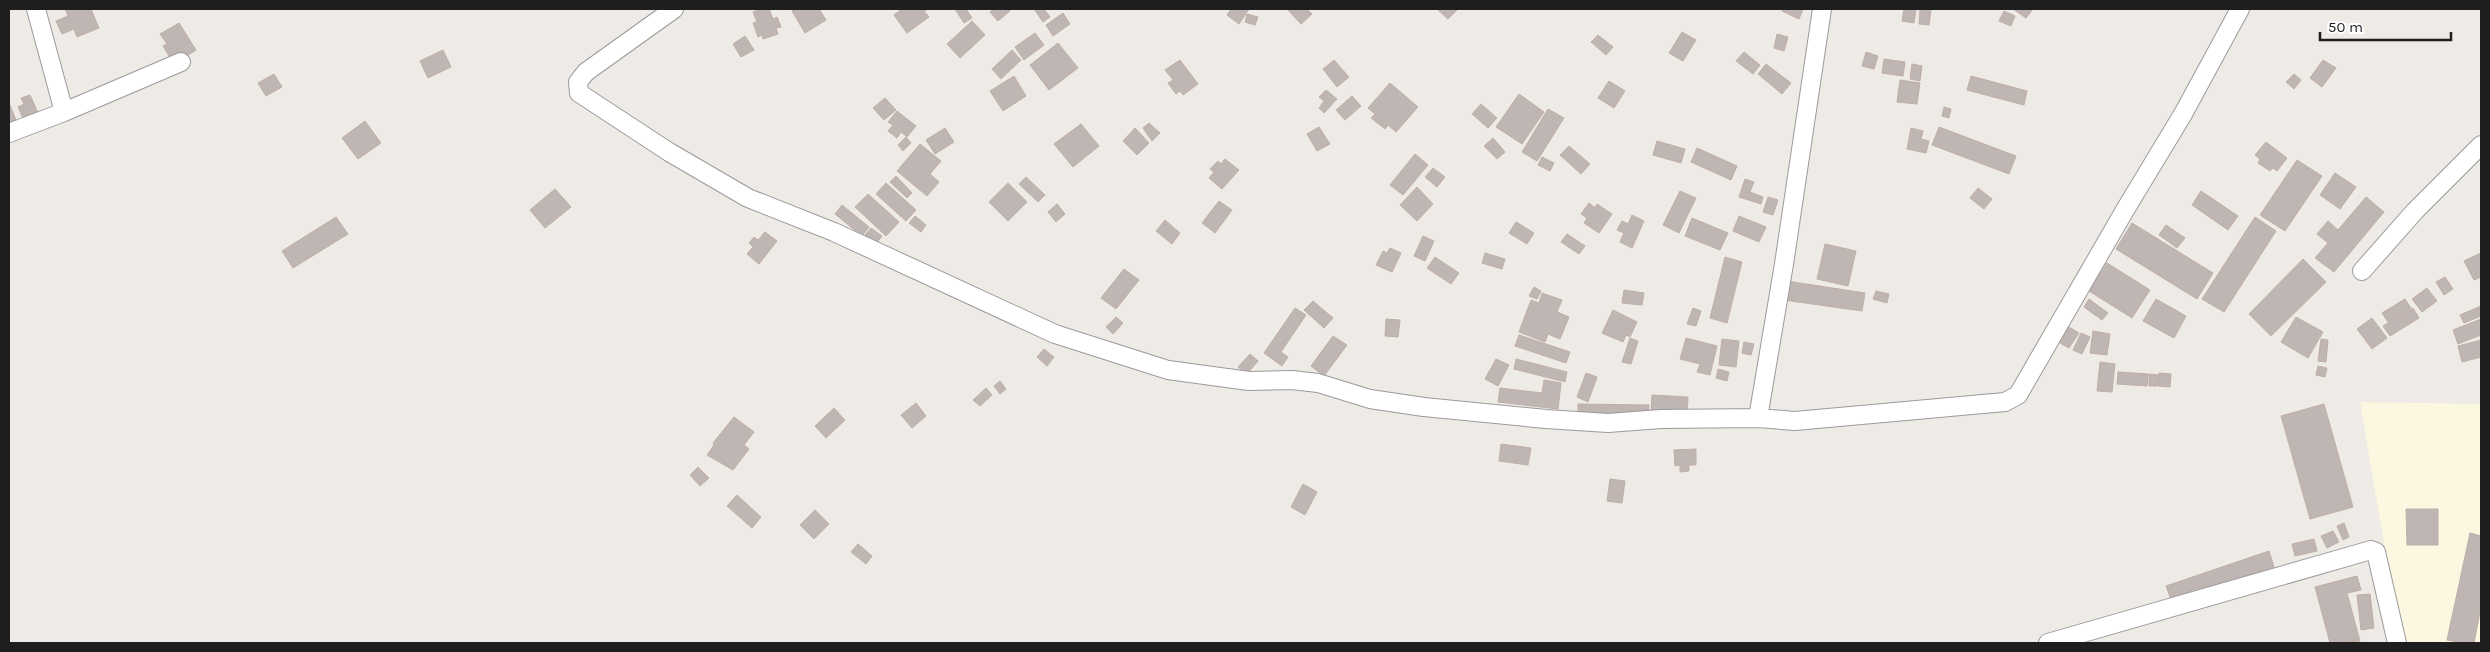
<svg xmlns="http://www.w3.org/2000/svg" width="2490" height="652" font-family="Karla,sans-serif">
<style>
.education{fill:#fcf7e0}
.building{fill:#bfb5b2;stroke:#bfaea9}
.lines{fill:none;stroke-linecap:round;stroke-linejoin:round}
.minor-casing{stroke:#9b9b9b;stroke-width:20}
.minor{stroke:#fff;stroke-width:18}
</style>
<rect width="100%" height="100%" fill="#eeeae5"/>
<!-- education -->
<path class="education" d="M2360,402L2481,404V642L2401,643Z"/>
<!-- building -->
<path class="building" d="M65,9H91L99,28L77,37L74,29L62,34L56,21L68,16Z
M761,9H769L773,19L777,17L781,27L776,28L778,34L763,39L762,35L758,37L753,23L757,22L753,12Z
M796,9H819L826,20L805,33L792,11Z
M902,9H928L924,11L929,17L907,33L894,15Z
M955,9H966L972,18L964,23Z
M994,9H1010L1011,10L998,21L990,12Z
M1034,9H1044L1050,17L1043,22Z
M1231,9H1249L1239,24L1227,15Z
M1287,9H1307L1312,14L1301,24Z
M1437,9H1458L1448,19Z
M1783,9H1803L1799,19L1782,11Z
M1904,9H1916L1914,23L1902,21Z
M1920,9H1931L1929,25L1919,24Z
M2013,9H2033L2026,18Z
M2004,11L2015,16L2011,26L1999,21Z
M1063,13L1070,24L1053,36L1046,25Z
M1247,14L1258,17L1255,25L1245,22Z
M972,21L985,35L960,58L947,44Z
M179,23L196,50L174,64L163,46L167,44L160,34Z
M1682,32L1696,40L1683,61L1669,53Z
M1035,33L1044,45L1024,60L1015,47Z
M1777,34L1788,37L1784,51L1774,48Z
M1598,35L1613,47L1606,55L1591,42Z
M745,36L754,50L741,57L733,44Z
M1058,43L1078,68L1049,90L1030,65Z
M443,50L451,67L428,78L420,61Z
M1012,50L1021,60L1001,79L992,69Z
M1744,52L1760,65L1753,74L1736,61Z
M1866,52L1878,56L1874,69L1862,66Z
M1884,59L1905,62L1903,76L1882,73Z
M1180,60L1198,84L1183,95L1180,91L1176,94L1168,83L1173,80L1165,70Z
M1334,60L1349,77L1337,87L1323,69Z
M2323,60L2336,68L2322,87L2310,78Z
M1766,64L1791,83L1782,94L1758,74Z
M1912,64L1922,66L1920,81L1910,79Z
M274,74L282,87L266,96L258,83Z
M2294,74L2301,80L2294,89L2286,82Z
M1014,76L1026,96L1003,111L990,91Z
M1971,76L2027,91L2024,105L1967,90Z
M1900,80L1920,83L1917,104L1897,102Z
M1609,81L1625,91L1614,108L1598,98Z
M1390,83L1418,107L1396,132L1388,125L1385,129L1371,118L1375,114L1368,108Z
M1326,90L1337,99L1324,113L1319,108L1324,101L1319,97Z
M1519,94L1544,112L1522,144L1496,127Z
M30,95L39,115L24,121L18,107L24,104L21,98Z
M1352,96L1361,106L1345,120L1336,110Z
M885,98L896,110L884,120L873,108Z
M1481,104L1497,118L1488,128L1472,114Z
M10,105L16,120L9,123V106Z
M1944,107L1951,109L1949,118L1942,116Z
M1548,109L1564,118L1537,161L1522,152Z
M897,111L916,126L907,137L901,132L897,138L888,131L893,125L888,122Z
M365,121L381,143L358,159L342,138Z
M1149,123L1160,133L1152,141L1143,128Z
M1081,124L1099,146L1073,167L1054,144Z
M1319,127L1330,144L1317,151L1307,134Z
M1939,127L2016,156L2009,174L1932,145Z
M945,128L954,142L935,154L926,140Z
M1135,128L1149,143L1137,155L1123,141Z
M1911,128L1923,131L1921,139L1929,141L1926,153L1907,149Z
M906,137L911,143L903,151L898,145Z
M1493,138L1505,152L1497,159L1484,146Z
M1657,141L1685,149L1681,163L1653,155Z
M2266,142L2287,158L2277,171L2273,168L2270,171L2258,163L2260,159L2255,155Z
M920,144L941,161L930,174L939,182L927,196L897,171Z
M1569,146L1590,164L1581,174L1560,155Z
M1697,148L1737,166L1731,180L1691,162Z
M1415,154L1428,165L1403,195L1390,185Z
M1542,157L1554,163L1550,171L1538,165Z
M1225,159L1239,170L1222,189L1209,178L1214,172L1210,169L1218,161L1221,164Z
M2297,160L2322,176L2285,231L2260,215Z
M1433,168L1445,177L1437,187L1425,177Z
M2335,173L2356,187L2340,209L2320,195Z
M896,176L912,193L907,198L890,182Z
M1026,177L1045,195L1038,202L1019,184Z
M1745,179L1754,182L1750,192L1763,197L1761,204L1739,197Z
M886,183L916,210L906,221L876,194Z
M1008,183L1027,202L1008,221L989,202Z
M1417,187L1433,204L1417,221L1400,205Z
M1978,188L1992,199L1984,209L1970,198Z
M555,189L571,207L545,228L530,210Z
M1680,191L1696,198L1679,233L1663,225Z
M2201,191L2238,216L2228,230L2192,205Z
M868,194L899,222L886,236L855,207Z
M1768,197L1778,200L1773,215L1763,212Z
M2366,197L2384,212L2334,272L2315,258L2328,243L2317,234L2328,221L2338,230Z
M1219,201L1232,210L1215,233L1202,223Z
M1589,203L1595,208L1597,204L1612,214L1599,233L1584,223L1587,218L1581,214Z
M1057,204L1065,214L1056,222L1048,212Z
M842,205L869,227L862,236L835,214Z
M1632,215L1644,221L1632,248L1620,242L1624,233L1617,230L1622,221L1628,224Z
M915,216L926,225L921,232L909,223Z
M1739,216L1766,227L1759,242L1733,231Z
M336,217L348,234L293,268L282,251Z
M2255,217L2276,231L2224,312L2202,299Z
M1692,218L1728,233L1720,250L1685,236Z
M1165,220L1180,233L1172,244L1156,231Z
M1516,222L1534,233L1527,244L1509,233Z
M2132,223L2213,273L2197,299L2116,249Z
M2166,225L2185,238L2177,248L2159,235Z
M871,228L882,236L876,244L865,235Z
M765,232L777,241L759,264L747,254L753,247L749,243L754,237L758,240Z
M1567,234L1585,246L1579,254L1561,242Z
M1423,236L1434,241L1425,261L1414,256Z
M1825,244L1856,251L1848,286L1817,279Z
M1390,248L1401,253L1392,272L1376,265L1383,251L1387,253Z
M1485,253L1505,259L1502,269L1482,263Z
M2481,253V277L2474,280L2464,261Z
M1435,257L1459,273L1451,284L1427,268Z
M1725,257L1742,262L1727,323L1710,318Z
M2303,259L2326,282L2271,336L2249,314Z
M2107,263L2150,290L2132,318L2089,291Z
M1124,269L1139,280L1116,309L1101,298Z
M2445,277L2453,289L2444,295L2436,282Z
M1787,281L1865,293L1862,311L1784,300Z
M1534,287L1541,291L1537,299L1529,296Z
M2427,288L2437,301L2422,312L2412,299Z
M1624,290L1644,293L1642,305L1622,303Z
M1876,291L1889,294L1887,303L1873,299Z
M1542,293L1562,300L1557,312L1569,317L1560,339L1548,334L1545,342L1519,332L1531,300L1539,303Z
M2089,299L2108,313L2102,320L2084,307Z
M2156,299L2186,316L2174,338L2143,321Z
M2405,299L2411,308L2388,322L2382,313Z
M1313,301L1333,318L1324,328L1304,310Z
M2481,306V316L2464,323L2460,315Z
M1295,308L1306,315L1281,352L1288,357L1282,366L1264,353Z
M1693,308L1701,311L1696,326L1687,324Z
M2413,308L2419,318L2390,336L2383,326Z
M1613,310L1637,322L1630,337L1626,335L1623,342L1602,333Z
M1116,317L1123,323L1113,334L1106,327Z
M2296,317L2323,332L2308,358L2281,342Z
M2372,318L2387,338L2372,349L2357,329Z
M1386,319L1400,320L1398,337L1385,336Z
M2481,319V335L2458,344L2453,330Z
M2069,327L2079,333L2069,348L2060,343Z
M2093,331L2110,334L2107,355L2090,353Z
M2081,333L2090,337L2082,354L2073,350Z
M1519,335L1570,352L1566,363L1515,346Z
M1333,336L1347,345L1324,376L1311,366Z
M1630,338L1638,341L1631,364L1622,362Z
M1686,338L1717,346L1710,375L1697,372L1700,364L1680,359Z
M1722,339L1739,341L1736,367L1719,365Z
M2321,339L2328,340L2326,362L2318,361Z
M2481,340V357L2462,362L2458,346Z
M1744,342L1754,344L1751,355L1742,353Z
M1044,349L1054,357L1047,366L1037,357Z
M1250,354L1258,361L1247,374L1238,367Z
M1496,359L1509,365L1498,386L1485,379Z
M1516,359L1567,372L1565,382L1514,369Z
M2100,362L2115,364L2112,392L2097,391Z
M2318,366L2327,368L2325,377L2316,375Z
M1718,369L1729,372L1727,381L1716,378Z
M2118,372L2148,374L2147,386L2117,384Z
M1586,373L1597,377L1588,402L1577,397Z
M2159,373L2171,374L2170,387L2158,386Z
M2149,374L2158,375L2157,386H2149Z
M1544,380L1561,383L1558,409L1498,402L1500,388L1542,393Z
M1000,381L1006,389L1000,394L994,386Z
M986,388L992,395L980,406L973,400Z
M1652,395L1688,397L1687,416L1651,414Z
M916,403L926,416L912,428L901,415Z
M1578,404L1649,405L1648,416L1578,414Z
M2324,404L2353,507L2310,519L2281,416Z
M834,408L845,420L826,438L815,426Z
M734,417L754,432L744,445L749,449L733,470L707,455L714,445L713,443Z
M1501,444L1531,448L1528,465L1499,461Z
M1696,449V465H1689V471L1680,472V465L1675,466L1674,450Z
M698,467L709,478L700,486L690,475Z
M1610,479L1625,481L1622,503L1607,501Z
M1303,484L1317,492L1305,515L1291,507Z
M737,495L761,517L752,528L727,506Z
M2406,509H2438V545H2407Z
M815,510L829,524L814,539L800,525Z
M2344,523L2349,537L2343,540L2337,526Z
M2333,531L2339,542L2327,548L2321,536Z
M2470,533L2481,536V607L2474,643H2463L2447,640Z
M2314,539L2317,551L2295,556L2292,544Z
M858,544L872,556L866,564L851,552Z
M2269,551L2274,567L2172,602L2166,586Z
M2357,576L2361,590L2347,593L2360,641L2330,643L2315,587Z
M2370,594L2374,628L2361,630L2357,595Z"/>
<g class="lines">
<!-- minor casing -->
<g class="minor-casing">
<path id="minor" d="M674,9L586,72L578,82L579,93L669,152L748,198L834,232L1055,334L1168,370L1249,381L1292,380L1318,383L1370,399L1424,407L1546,419L1608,423L1661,419L1758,418L1784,264L1822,9
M64,112L181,62
M9,133L64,112L36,9
M2362,271L2415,211L2481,145
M1758,418L1795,421L2005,402L2018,395L2125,210L2183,114L2240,9
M2048,643L2371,550L2376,552L2397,643"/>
</g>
<!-- minor -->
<use href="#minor" class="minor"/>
</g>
<!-- border -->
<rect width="2490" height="652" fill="none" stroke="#1e1e1e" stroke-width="20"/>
<!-- scale -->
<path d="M2320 32v8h131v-8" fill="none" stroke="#1e1e1e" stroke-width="2.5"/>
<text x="2328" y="32" font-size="15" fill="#1e1e1e" stroke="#ffffff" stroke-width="4" paint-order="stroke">50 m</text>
</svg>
